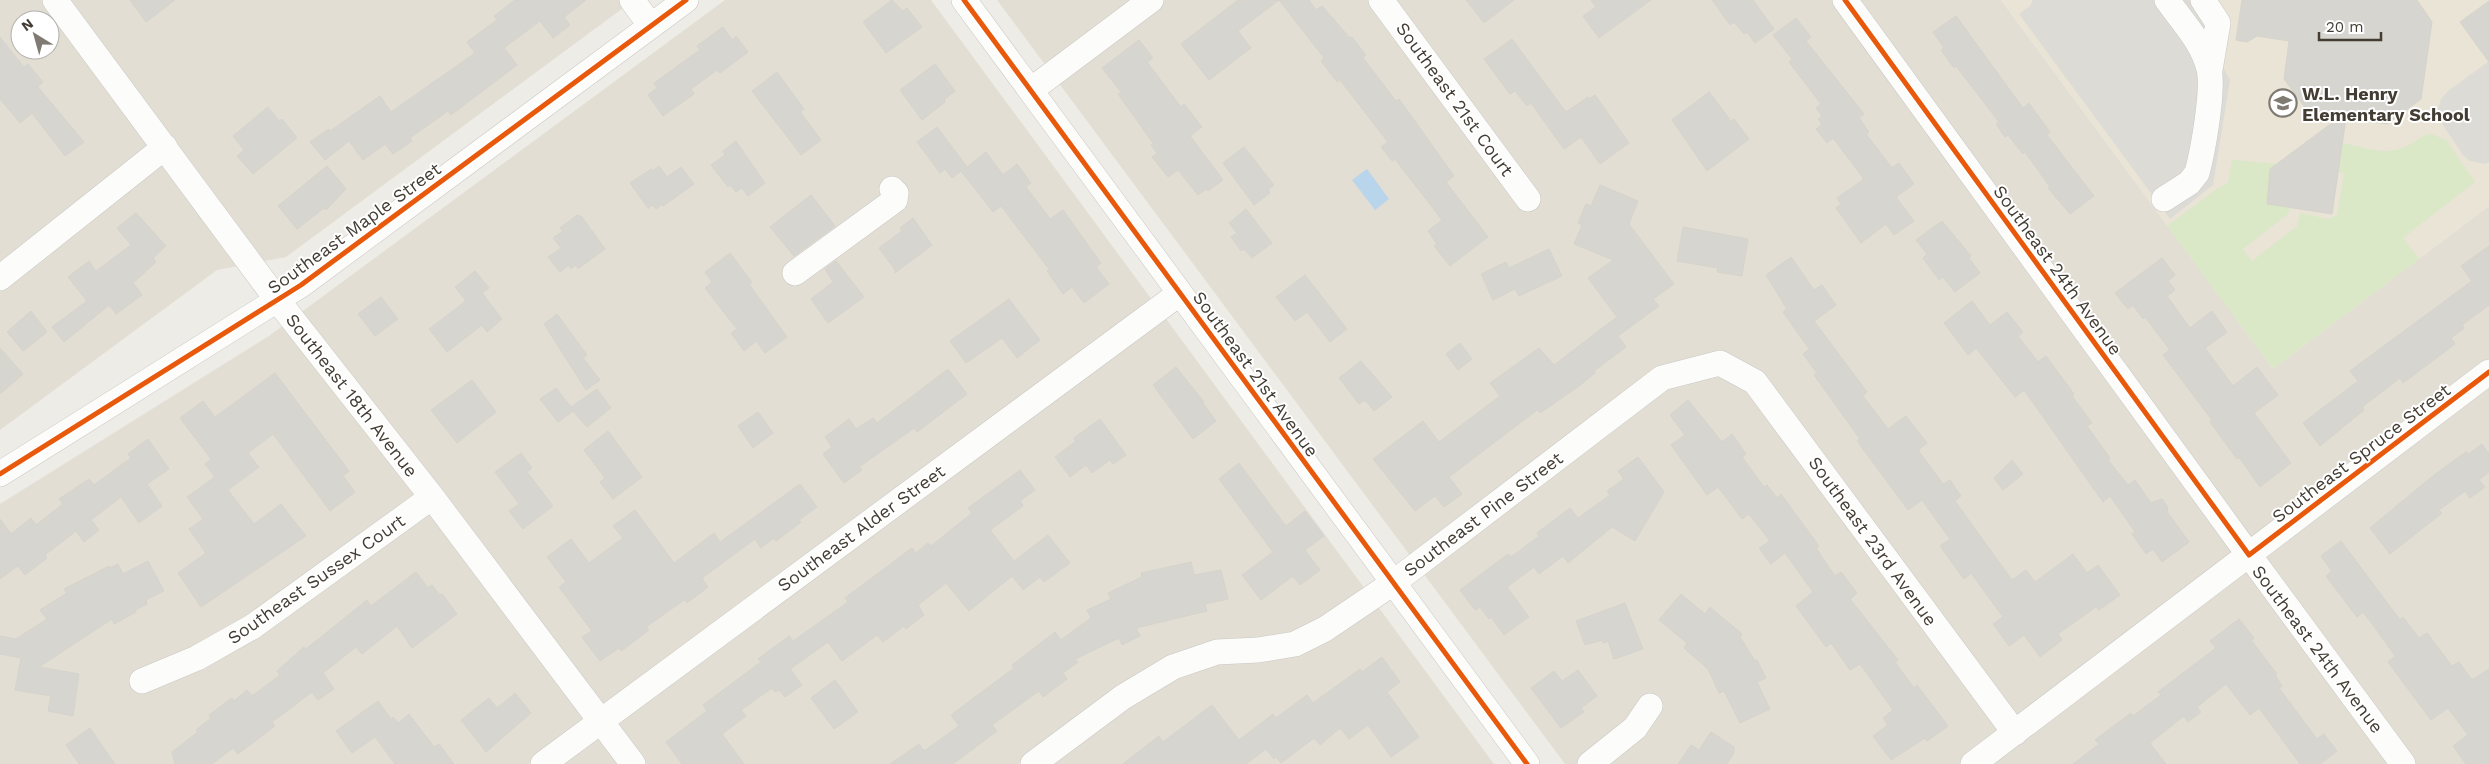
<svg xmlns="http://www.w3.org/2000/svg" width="2489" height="764" font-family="'Work Sans',sans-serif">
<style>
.residential{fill:#e2ded4;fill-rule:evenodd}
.education{fill:#e9e4d6}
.green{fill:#dae8c7}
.parking{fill:#dddbd6}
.water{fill:#b8d5eb}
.building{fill:#d7d5cf;stroke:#d6d3cc}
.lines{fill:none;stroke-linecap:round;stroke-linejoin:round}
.minor-casing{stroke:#cac8c3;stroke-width:26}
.minor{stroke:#fcfcfb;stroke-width:25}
.cycleway-casing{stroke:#fff;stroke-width:8}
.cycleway{stroke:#e8590c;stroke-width:5}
.labels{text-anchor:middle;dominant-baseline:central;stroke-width:4;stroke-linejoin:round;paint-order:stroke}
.poi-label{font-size:18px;font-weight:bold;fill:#433d34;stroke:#fff;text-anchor:start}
.street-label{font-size:18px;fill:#433d34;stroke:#fff}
</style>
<rect width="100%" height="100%" fill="#eeece6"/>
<!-- residential -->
<path class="residential" d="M0,0H634L286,257L217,270L0,430ZM20,20H50V50H20Z
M725,0H931L1494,764H0V504L269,336Z
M997,0H2001L2273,369L2489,206V764H1565Z"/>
<!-- education -->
<path class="education" d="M2001,0H2489V206L2273,369Z"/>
<!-- green -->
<path class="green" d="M2431,134L2446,140L2475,182L2403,238L2419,259L2273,369L2167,226L2218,188L2228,183L2232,160L2278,164L2290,207L2288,214L2243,249L2252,261L2297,226L2300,213L2328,219L2337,215L2344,173L2338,172L2339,142C2359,146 2383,156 2402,148C2413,145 2420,135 2431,134Z"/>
<!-- parking -->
<path class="parking" d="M2033,0H2212L2221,64L2230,80L2213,185L2170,219L2019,14L2030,6Z
M2489,61V162L2485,164L2470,161L2463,155L2439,119L2438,109L2441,99L2448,91Z"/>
<!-- water -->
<path class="water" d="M1367,169L1389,199L1375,210L1352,180Z"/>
<!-- building -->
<path class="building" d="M130,0H175L146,22Z
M515,0H586L564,17L570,25L553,38L540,21L504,48L517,65L451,115L448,111L410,138L412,141L393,154L385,144L363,160L349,141L325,160L310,142L329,129L330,131L380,96L391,112L475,53L467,42L497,20L494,16Z
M892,0L903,11L907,8L922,27L886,53L863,22Z
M1238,0H1309L1316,10L1322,6L1350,38L1352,37L1366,55L1363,58L1396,101L1399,99L1412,117L1454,176L1446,182L1488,237L1450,266L1434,246L1437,244L1428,231L1442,220L1395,159L1392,161L1381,147L1388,142L1340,80L1337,82L1321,61L1324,58L1279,0L1238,31L1251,48L1209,80L1181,44Z
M1466,0H1514L1484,23Z
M1591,0H1651L1599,38L1583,16L1596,7Z
M1712,0H1753L1774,29L1755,43L1747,32L1744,34L1734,22L1730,25Z
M2242,0H2417L2432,22L2421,99L2387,124L2346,118L2332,214L2267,204L2270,169L2340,117L2309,113L2284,79L2289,41L2257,36L2247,42L2236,40Z
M2489,1V62L2460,22Z
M1956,16L2023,108L2029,103L2050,132L2047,135L2094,196L2070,214L2048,188L2050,187L2025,152L2023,154L2008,135L2005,137L1996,124L1999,122L1956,66L1954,68L1941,50L1944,48L1933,32Z
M1796,18L1811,37L1806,41L1864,114L1859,118L1869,132L1866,134L1892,168L1899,163L1914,184L1896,197L1914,221L1894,235L1886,224L1861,243L1836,208L1841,204L1837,198L1864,179L1833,138L1827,143L1816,129L1822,124L1818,119L1822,116L1816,108L1821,104L1789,62L1792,59L1773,35Z
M723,27L732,40L736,36L748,52L720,73L717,70L691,89L694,94L663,116L648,95L657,88L654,83L700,50L697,46Z
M0,37L24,67L28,64L43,82L38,87L84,142L65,156L32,113L20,123L0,99Z
M1512,39L1566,112L1588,97L1589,99L1595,95L1629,143L1600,164L1581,137L1564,149L1531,103L1527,106L1515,91L1510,94L1484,59Z
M1139,40L1153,58L1147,62L1181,107L1184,104L1202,127L1190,136L1223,180L1208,191L1206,189L1198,195L1178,170L1168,177L1152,157L1157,153L1151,145L1153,143L1118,94L1121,92L1102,68Z
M935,64L955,91L944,100L945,102L922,120L900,90Z
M777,72L804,109L800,112L821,140L801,155L752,91Z
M1709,92L1731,121L1734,119L1749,139L1707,171L1672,120Z
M268,107L279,121L282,119L297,138L253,174L237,156L244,150L233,136Z
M937,127L967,167L986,152L1003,175L1017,164L1031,183L1026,187L1050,219L1063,210L1101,263L1096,267L1109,284L1084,303L1072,287L1063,294L1047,271L1049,269L1001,206L993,212L961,171L952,178L945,169L940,173L917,142Z
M736,141L765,183L748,196L742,188L736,192L730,185L728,187L711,165L725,155L723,151Z
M1244,147L1274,185L1268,190L1270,193L1254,205L1223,163Z
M327,166L346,189L326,210L324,208L297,229L278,206Z
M659,166L667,177L681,167L694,184L663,206L662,204L656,209L653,205L648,208L630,183L651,169L653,171Z
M1600,185L1638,201L1629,224L1674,284L1653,299L1659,306L1618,336L1626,347L1594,371L1595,373L1579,386L1540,413L1537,410L1449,477L1462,494L1444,507L1435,496L1415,511L1373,459L1423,421L1439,442L1500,396L1490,383L1539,348L1554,365L1617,317L1588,278L1613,260L1574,244L1582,225L1578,223L1586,204L1591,206Z
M811,195L835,226L794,256L770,227Z
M1246,209L1272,243L1252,258L1244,249L1241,251L1231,237L1237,233L1229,223Z
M136,213L166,246L153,258L156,262L133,283L142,295L116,314L109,305L64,342L52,327L87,301L68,277L89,261L96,271L131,245L117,228Z
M577,215L582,217L605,249L578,269L576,265L571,269L569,265L560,272L548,257L561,248L553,238L563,231L560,228Z
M913,218L932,245L895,273V270L879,248L902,231L900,228Z
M1942,221L1971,256L1969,258L1980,273L1955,292L1943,277L1939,280L1923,258L1927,254L1916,240Z
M1683,227L1748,239L1742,276L1717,272L1718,268L1677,261Z
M2489,246V305L2462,325L2464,328L2451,338L2455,344L2403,383L2400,378L2362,407L2364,410L2320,446L2303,423L2358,381L2350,371L2472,281L2461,266Z
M1549,249L1562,276L1519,296L1515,289L1493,300L1481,274L1506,262L1509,268Z
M730,253L752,282L749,284L787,337L765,353L756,341L744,351L731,333L737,329L705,288L712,282L705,272Z
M1791,257L1814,290L1822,285L1836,305L1814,321L1867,392L1863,396L1888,429L1906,416L1927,443L1918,450L1943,484L1950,480L1961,496L1955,501L2012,580L2026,570L2035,582L2073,554L2087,573L2098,565L2120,595L2099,610L2096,607L2058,634L2062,640L2040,657L2024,635L2009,646L1993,624L2003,617L1971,573L1964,579L1940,546L1950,539L1922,500L1908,510L1857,441L1860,439L1814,375L1817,373L1803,354L1809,349L1783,312L1787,309L1766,275Z
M2162,258L2175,275L2168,281L2175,290L2167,296L2190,328L2212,311L2227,332L2205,348L2233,386L2257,367L2278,395L2254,413L2291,463L2260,487L2239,457L2237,459L2210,422L2212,420L2163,355L2170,350L2145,317L2143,319L2133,305L2128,309L2115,293Z
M836,261L864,297L828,323L811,299L833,282L825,269Z
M475,271L489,288L482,293L502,319L487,332L482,325L447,352L429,329L466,301L455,287Z
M1305,275L1347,329L1330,342L1307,312L1295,321L1276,297Z
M381,297L398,319L375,336L358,314Z
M1009,299L1040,340L1017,358L1002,338L966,363L950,341Z
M1972,301L1990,325L2007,312L2023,332L2018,336L2038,362L2046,356L2074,394L2072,396L2092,423L2087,426L2110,458L2108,460L2128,485L2135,480L2151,503L2162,499L2167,506L2168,513L2189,542L2162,562L2153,549L2146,554L2132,534L2135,532L2110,496L2103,502L2024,390L2015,397L1976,348L1968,355L1944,323Z
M31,311L47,332L23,351L7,332Z
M557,314L587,355L583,358L600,380L586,390L544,324Z
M1460,343L1472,359L1458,370L1446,354Z
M0,348L23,374L0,394Z
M1361,361L1392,397L1374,411L1365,400L1359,404L1339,378Z
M1176,367L1204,402L1203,403L1216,421L1193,439L1153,385Z
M948,369L967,394L917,432L914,428L859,467L862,470L844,483L823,454L832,447L825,437L849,419L856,429L873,418L877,423Z
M275,373L349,471L343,476L355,492L330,511L273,434L248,453L259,467L228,490L254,524L281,504L306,536L201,607L178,573L206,553L189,529L203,519L187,497L215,477L205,464L211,459L180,418L203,401L215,417Z
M472,380L496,412L457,443L431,410Z
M556,388L571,407L597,389L611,408L587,427L573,411L558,422L540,399Z
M1688,400L1722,442L1732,434L1746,454L1742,457L1764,487L1767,485L1777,498L1781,494L1819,546L1816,548L1835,576L1841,572L1857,593L1850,599L1898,660L1895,662L1914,688L1917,685L1948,726L1927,741L1925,738L1891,760L1873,736L1888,725L1883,718L1893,710L1860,664L1850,670L1831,643L1826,647L1796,606L1813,592L1785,553L1771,564L1759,548L1770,541L1749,514L1742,519L1718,487L1707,495L1671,445L1685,435L1670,415Z
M758,412L773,433L753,448L738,426Z
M1100,419L1126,455L1113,464L1110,460L1092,473L1086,465L1070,477L1055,457L1076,441L1074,438Z
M608,431L642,477L613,499L600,482L605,478L584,450Z
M148,439L169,469L147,484L162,506L139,523L121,497L91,520L99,530L84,542L76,531L45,555L47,558L25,575L18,566L0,579V519L11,534L31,518L36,525L63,504L59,499L89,479L94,485L131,458L128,454Z
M2482,444L2489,454V472L2479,480L2485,487L2470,498L2465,491L2439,510L2442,513L2390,554L2370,528L2434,475L2466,452L2469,454Z
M521,453L532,468L527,472L553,506L523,529L509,511L519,504L495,472Z
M1638,457L1664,492L1635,541L1612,527L1568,563L1563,556L1539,574L1534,567L1507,587L1529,617L1504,635L1491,617L1489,619L1480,607L1475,610L1460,590L1508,554L1511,557L1539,536L1537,533L1570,508L1578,518L1610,495L1607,491L1624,479L1618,471Z
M2012,460L2023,474L2003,490L1994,478Z
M1239,463L1286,526L1305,511L1324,536L1305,550L1320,570L1300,585L1293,576L1261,600L1242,575L1273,552L1219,479Z
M1020,470L1035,490L1020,501L1023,506L990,530L1014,561L1048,535L1070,563L1044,582L1040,577L1023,590L1012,576L969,611L946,583L918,605L924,615L906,629L904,626L883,642L877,635L842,661L828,642L790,669L802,685L785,697L779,690L775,692L772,688L741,710L746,716L722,734L744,764H682L666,742L707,711L703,705L761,662L758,659L789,636L793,641L848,602L845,598L912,548L916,553L928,543L931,546L972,513L968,508Z
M800,484L817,507L799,520L801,522L776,541L774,538L761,548L755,539L702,578L708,587L687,603L684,600L646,627L649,630L621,651L619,648L600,661L582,637L592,631L559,587L566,582L547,557L571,539L589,563L623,538L613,526L635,510L674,563L714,533L720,542Z
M2341,541L2400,620L2403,617L2419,638L2427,633L2452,666L2459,662L2472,680L2489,669V764H2466L2453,746L2468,735L2448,708L2431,720L2388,662L2395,656L2376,629L2363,612L2357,617L2326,576L2332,571L2321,556Z
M148,561L164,591L146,600L147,604L135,610L136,612L114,624L112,619L39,667L79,674L73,716L48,711L51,696L15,690L21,658L0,654V636L16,639L47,619L40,610L67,593L64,589L109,566L110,568L118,564L123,574Z
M1191,562L1194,575L1221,570L1228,599L1205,604L1207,611L1136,628L1140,636L1122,645L1119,638L1075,659L1078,662L1063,673L1067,679L1043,697L1039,691L992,725L997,731L953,764H890L919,744L924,751L959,726L951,715L1014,668L1012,665L1055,632L1061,640L1091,618L1087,610L1111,599L1108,593L1142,577L1141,573Z
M416,572L428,588L432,585L440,595L442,594L457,614L412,648L397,626L362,654L356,647L323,673L334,689L318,700L312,692L272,722L275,726L238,754L233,748L212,764H175L172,752L198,732L196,730L211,718L209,715L232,698L234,701L247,690L252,696L280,675L277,671L304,647L306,649L367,600L371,606Z
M1681,594L1705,614L1710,607L1742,634L1740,637L1755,661L1757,660L1766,678L1757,682L1770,709L1740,723L1724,691L1719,693L1708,669L1684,648L1687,643L1659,620Z
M1625,603L1643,649L1614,659L1608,641L1603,643L1602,640L1585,645L1576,621Z
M2239,619L2254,638L2251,640L2277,674L2275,675L2282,686L2279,688L2317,739L2324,734L2337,751L2320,764H2300L2259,708L2250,715L2226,684L2197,707L2201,712L2188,722L2184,716L2150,743L2166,764H2073L2099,744L2095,740L2131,713L2133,716L2161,695L2158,692L2216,648L2210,641Z
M1382,657L1400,682L1387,692L1419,737L1391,757L1368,725L1349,739L1340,728L1320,745L1314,738L1281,763L1276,757L1274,759L1266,749L1246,764H1123L1159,736L1163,742L1212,705L1239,740L1273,714L1276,718L1307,695L1313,703L1360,669L1362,672Z
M1578,670L1597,696L1581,708L1584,712L1561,728L1531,688L1554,671L1562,681Z
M835,680L858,712L834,729L811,698Z
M515,693L531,713L486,752L461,720L489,698L497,708Z
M378,701L391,719L393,717L398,723L409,714L434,747L439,744L454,764H395L375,737L352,753L336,731Z
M90,728L115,764H79L66,745Z
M1711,732L1734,747V753L1727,764H1678L1691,745L1699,750Z"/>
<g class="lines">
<!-- minor casing -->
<g class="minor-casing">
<path id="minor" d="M55,0L278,301L432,497L633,764
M632,0L651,26
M964,0L1527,764
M1381,0L1528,199
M1845,0L2238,540L2403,764
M2203,0L2218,23L2210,70
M1031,90L1151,0
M2164,199L2189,183L2197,173C2203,151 2214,89 2209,69C2203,43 2182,21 2167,0
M795,273L895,200L896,193L892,189
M0,278L165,147
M0,474L301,285L686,0
M142,681L197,658L252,627L432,497
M543,764L1180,293
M1033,764L1123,697L1173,667L1217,652L1258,650L1295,644L1325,629L1393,583L1662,378L1720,363L1755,382L2015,733
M1590,764L1635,728L1650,706
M1973,764L2489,372"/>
</g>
<!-- minor -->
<use href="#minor" class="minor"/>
<!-- cycleway casing -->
<g class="cycleway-casing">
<path id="cycleway" d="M964,0L1527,764
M1845,0L2249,555L2489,372
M0,474L301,285L686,0"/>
</g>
<!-- cycleway -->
<use href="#cycleway" class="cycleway"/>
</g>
<!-- icons -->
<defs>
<g id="school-ring" transform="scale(1.4375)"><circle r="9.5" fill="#fff" stroke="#7f7a72" stroke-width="1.5"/><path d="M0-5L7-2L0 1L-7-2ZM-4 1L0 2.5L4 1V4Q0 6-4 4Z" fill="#7f7a72"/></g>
</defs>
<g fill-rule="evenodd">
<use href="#school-ring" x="2283" y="103"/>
</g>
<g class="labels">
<!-- poi labels -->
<g class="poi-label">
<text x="2302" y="93">W.L. Henry<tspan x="2302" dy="21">Elementary School</tspan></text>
</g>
<!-- street labels -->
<g class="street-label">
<text transform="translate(1455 99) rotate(54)">Southeast 21st Court</text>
<text transform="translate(354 228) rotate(-36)">Southeast Maple Street</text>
<text transform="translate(2058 270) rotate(54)">Southeast 24th Avenue</text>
<text transform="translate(1256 374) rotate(54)">Southeast 21st Avenue</text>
<text transform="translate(352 395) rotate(52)">Southeast 18th Avenue</text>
<text transform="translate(2361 453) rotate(-37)">Southeast Spruce Street</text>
<text transform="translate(1483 514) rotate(-37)">Southeast Pine Street</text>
<text transform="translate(861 528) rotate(-36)">Southeast Alder Street</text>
<text transform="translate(1873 541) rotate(54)">Southeast 23rd Avenue</text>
<text transform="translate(316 579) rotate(-35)">Southeast Sussex Court</text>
<text transform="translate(2318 649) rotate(53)">Southeast 24th Avenue</text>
</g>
</g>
<!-- north arrow -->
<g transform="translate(35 35) rotate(323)"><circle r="24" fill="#ffffff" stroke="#b4b1ae"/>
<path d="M0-4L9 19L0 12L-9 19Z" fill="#7f7a72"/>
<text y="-8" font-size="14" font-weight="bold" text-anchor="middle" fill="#433d34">N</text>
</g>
<!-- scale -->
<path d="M2319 32v8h62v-8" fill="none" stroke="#433d34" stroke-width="2.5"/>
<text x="2326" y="32" font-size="15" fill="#433d34" stroke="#ffffff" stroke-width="4" paint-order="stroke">20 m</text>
</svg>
